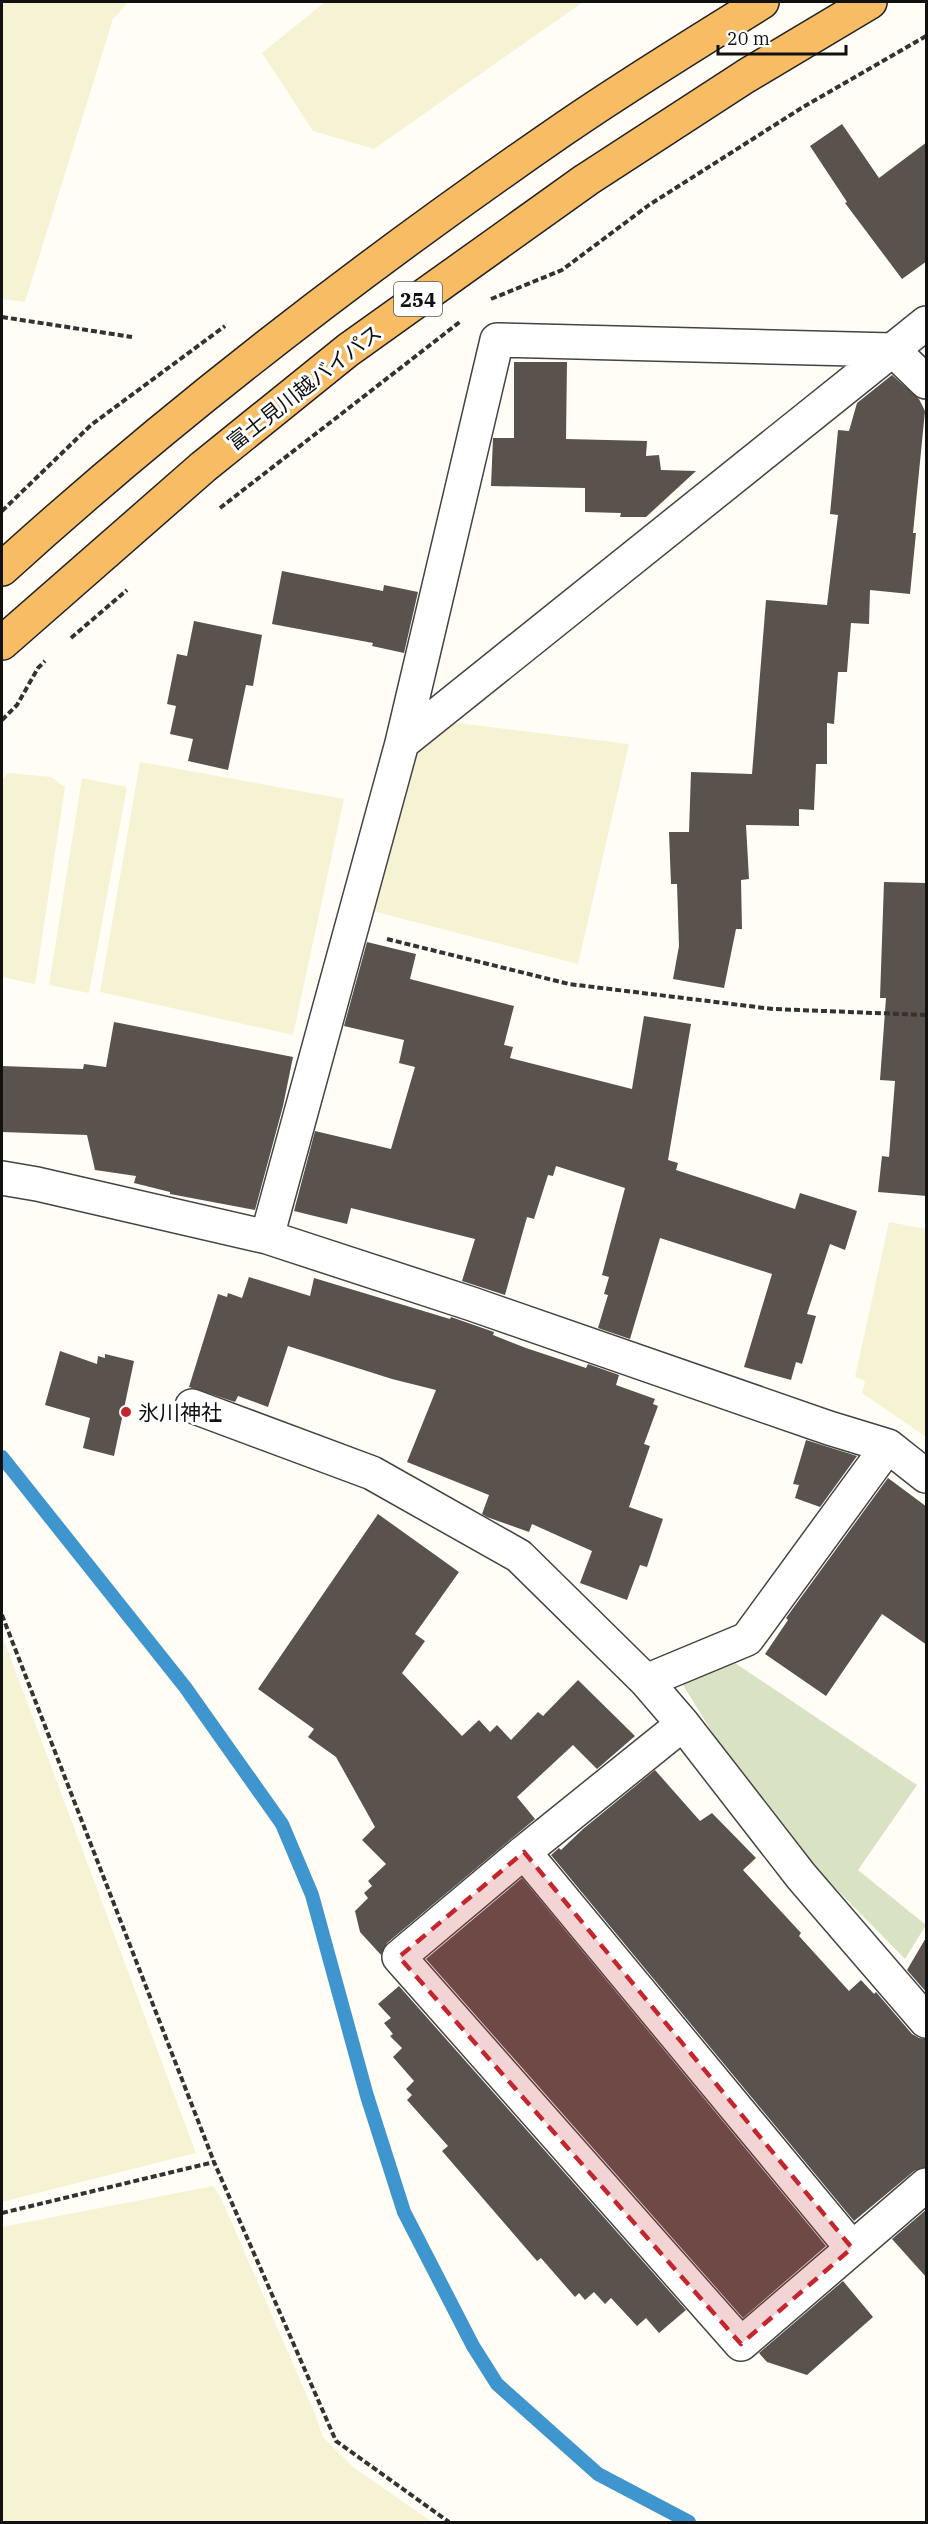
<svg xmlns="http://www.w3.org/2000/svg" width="928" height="2524" font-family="'IBM Plex Serif','Noto Sans JP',serif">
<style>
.farmland{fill:#f6f3d4}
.cemetery{fill:#d9e3c4}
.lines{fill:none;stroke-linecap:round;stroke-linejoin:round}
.stream{stroke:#3f96cf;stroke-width:14}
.building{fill:#5a524d}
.minor-casing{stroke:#444;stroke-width:36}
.trunk-casing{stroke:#222;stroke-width:36}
.path{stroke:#333;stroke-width:4;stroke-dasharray:6 3;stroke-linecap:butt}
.minor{stroke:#fff;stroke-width:33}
.trunk{stroke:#f7bc64;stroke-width:33}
.marked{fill:#c4262e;fill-opacity:0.2;stroke:#c4262e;stroke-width:4.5;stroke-dasharray:12 8;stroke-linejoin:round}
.poi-dot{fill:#c4262e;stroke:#fff;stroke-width:2}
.labels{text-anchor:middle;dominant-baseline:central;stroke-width:6;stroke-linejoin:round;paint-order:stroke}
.shield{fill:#fff;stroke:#585858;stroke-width:1.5}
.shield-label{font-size:20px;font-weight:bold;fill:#111}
.street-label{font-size:21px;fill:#111;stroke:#fff}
.poi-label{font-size:21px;fill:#111;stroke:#fff;text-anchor:start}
</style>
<rect width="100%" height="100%" fill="#fffdf5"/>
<!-- farmland -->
<path class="farmland" d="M2,2H128L113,19L25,302L2,299Z
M325,2H583L374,149L313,131L262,53Z
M441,721L629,744L578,964L372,911L402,767Z
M140,762L344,799L293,1035L100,992Z
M8,773L51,777L65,787L35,984L2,977V780Z
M82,778L127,787L89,993L49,985Z
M889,1222L926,1229V1437L862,1393L865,1381L855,1377Z
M2,1635L196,2153L2,2202Z
M213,2186L220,2196L315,2414L323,2437L353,2467L432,2522H2V2227Z"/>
<!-- cemetery -->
<path class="cemetery" d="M735,1663L917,1785L858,1870L926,1925L905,1959L803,1855L735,1769L683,1685L687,1678Z"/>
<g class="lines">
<!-- stream -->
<path class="stream" d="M2,1457L185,1687L282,1824L312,1895L367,2096L404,2212L473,2346L497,2384L598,2474L689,2522"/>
</g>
<!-- building -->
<path class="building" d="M842,124L879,178L927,142V261L902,279L845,203L847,202L810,146Z
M514,362H567L566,439L647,441L646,456L659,455L661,470L696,471L646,517H620L621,513L585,512V488L491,486L493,438H514Z
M892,375L919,399L925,411L913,533H916L910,594L870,590L869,624L851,623L847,672H838L834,724L827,723V764H816L814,810L799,809V826L746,825L749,879L741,880L742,929H736L724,988L673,979L679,946L677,884H671L669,832H689L691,772L752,774L766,600L827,605L838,515L830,514L838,430L849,431L857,403Z
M282,571L383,591L384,585L418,592L404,653L372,646L373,643L272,624Z
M194,621L262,635L253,686L246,685L228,770L188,761L193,739L170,734L176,706L167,704L177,654L187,656Z
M884,882L927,883V1196L878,1192L882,1156L889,1157L895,1081L880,1080L886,998H880Z
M367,942L416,954L410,979L514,1006L504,1045L513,1047L510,1058L632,1089L644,1016L691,1024L668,1160L678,1163L676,1170L795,1209L800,1193L857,1211L845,1250L830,1244L807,1314L816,1316L802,1364L796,1362L791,1380L744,1367L772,1274L660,1238L630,1339L598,1328L608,1295L604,1294L609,1277L602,1275L625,1188L556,1166L553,1176L548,1175L534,1219L527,1217L505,1295L462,1281L475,1239L351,1208L347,1224L294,1211L315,1131L391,1149L415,1067L399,1063L404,1040L344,1026Z
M114,1022L293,1057L283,1106L255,1210L170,1194V1192L134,1183L136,1176L95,1170L87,1135L2,1132V1066L83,1069L84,1064L106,1067Z
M249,1277L310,1296L314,1278L450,1319L451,1317L494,1332L493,1335L526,1348L586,1368L588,1364L619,1375L616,1385L655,1399L653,1404L658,1406L644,1444L650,1446L629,1507L663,1519L647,1567L640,1565L627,1600L580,1583L592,1551L532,1524L529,1532L487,1517L482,1514L489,1495L407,1462L436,1390L392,1379L288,1346L268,1407L238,1396L235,1402L189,1387L218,1294L227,1297L228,1293L242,1298Z
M60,1351L97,1364L98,1356L105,1358V1354L134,1361L114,1456L83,1448L90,1418L45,1405Z
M806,1440L857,1456L820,1507L795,1498L799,1485L793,1484Z
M888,1478L927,1507V1645L882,1614L826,1696L765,1654L788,1620L786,1618Z
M378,1514L459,1572L415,1634L425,1641L402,1673L462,1736L479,1720L490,1732L497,1725L511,1740L538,1712L543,1716L578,1680L635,1736L597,1769L573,1745L517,1797L535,1819L387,1943L381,1955L360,1932L355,1911L368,1898L364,1893L372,1886L368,1881L386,1864L362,1840L375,1827L336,1757L308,1737L314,1729L258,1689Z
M655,1770L700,1821L712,1813L756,1858L743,1870L801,1933L799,1936L849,1991L861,1980L874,1994L876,1992L912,2034L919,2038L927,2039V2167L914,2171L854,2221L551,1855L559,1848L561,1850L583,1829Z
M522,1878L826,2246L743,2318L426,1959Z
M927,1936V1993L907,1970Z
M399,1986L686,2310L659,2333L646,2318L637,2326L611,2298L605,2304L594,2292L585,2300L579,2293L575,2297L541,2258L537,2261L442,2151L448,2146L407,2100L412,2095L406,2089L414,2081L393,2057L402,2048L390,2036L393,2034L384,2023L391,2018L378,2004Z
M927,2209V2278L892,2239Z
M843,2281L873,2317L807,2375L767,2362L759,2353Z"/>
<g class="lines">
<!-- minor casing -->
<g class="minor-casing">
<path id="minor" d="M402,743L497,340L893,350L926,382
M2,1178L37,1184L267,1237L472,1304L829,1428L888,1446L926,1476
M267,1237L402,743L926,323
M192,1406L372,1473L519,1556L646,1681L683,1724L801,1876L926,2021
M646,1681L747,1639L888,1446
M683,1724L524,1852L852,2248
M524,1852L399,1957L741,2344L926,2185"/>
</g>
<!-- trunk casing -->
<g class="trunk-casing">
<path id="trunk" d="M2,569C178,409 369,263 565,128C629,84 696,43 762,2
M2,643L203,467L348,350L586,180L746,76L870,2"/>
</g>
<!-- path -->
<path class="path" d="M491,299L562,270L649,205L803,107L926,36
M2,317L132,337
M220,508L461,321
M2,511L91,425L225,326
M71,638L127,590
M2,720L17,705L38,668L45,661
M387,939L569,984L773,1009L926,1015
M2,1615L214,2162
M2,2213L214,2162L336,2441L449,2522"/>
<!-- minor -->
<use href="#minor" class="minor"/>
<!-- trunk -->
<use href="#trunk" class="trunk"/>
</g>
<!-- marked area -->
<path class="marked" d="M524,1852L852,2248L741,2344L399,1957Z"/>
<!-- markers -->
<circle class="poi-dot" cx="126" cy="1412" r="6"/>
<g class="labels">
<!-- shield labels -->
<rect class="shield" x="394" y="282" width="48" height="34" rx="4.5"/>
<g class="shield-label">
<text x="418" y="299">254</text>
</g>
<!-- street labels -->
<g class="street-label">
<text transform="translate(304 387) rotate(-38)">富士見川越バイパス</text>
</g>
<!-- poi labels -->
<g class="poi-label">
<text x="138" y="1412">氷川神社</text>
</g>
</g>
<!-- border -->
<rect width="928" height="2524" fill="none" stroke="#111111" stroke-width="6"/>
<!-- scale -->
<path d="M718 45v9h128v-9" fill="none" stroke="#111111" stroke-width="3"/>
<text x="727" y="45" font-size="18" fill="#111111" stroke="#ffffff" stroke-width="4.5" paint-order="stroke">20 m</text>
</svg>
